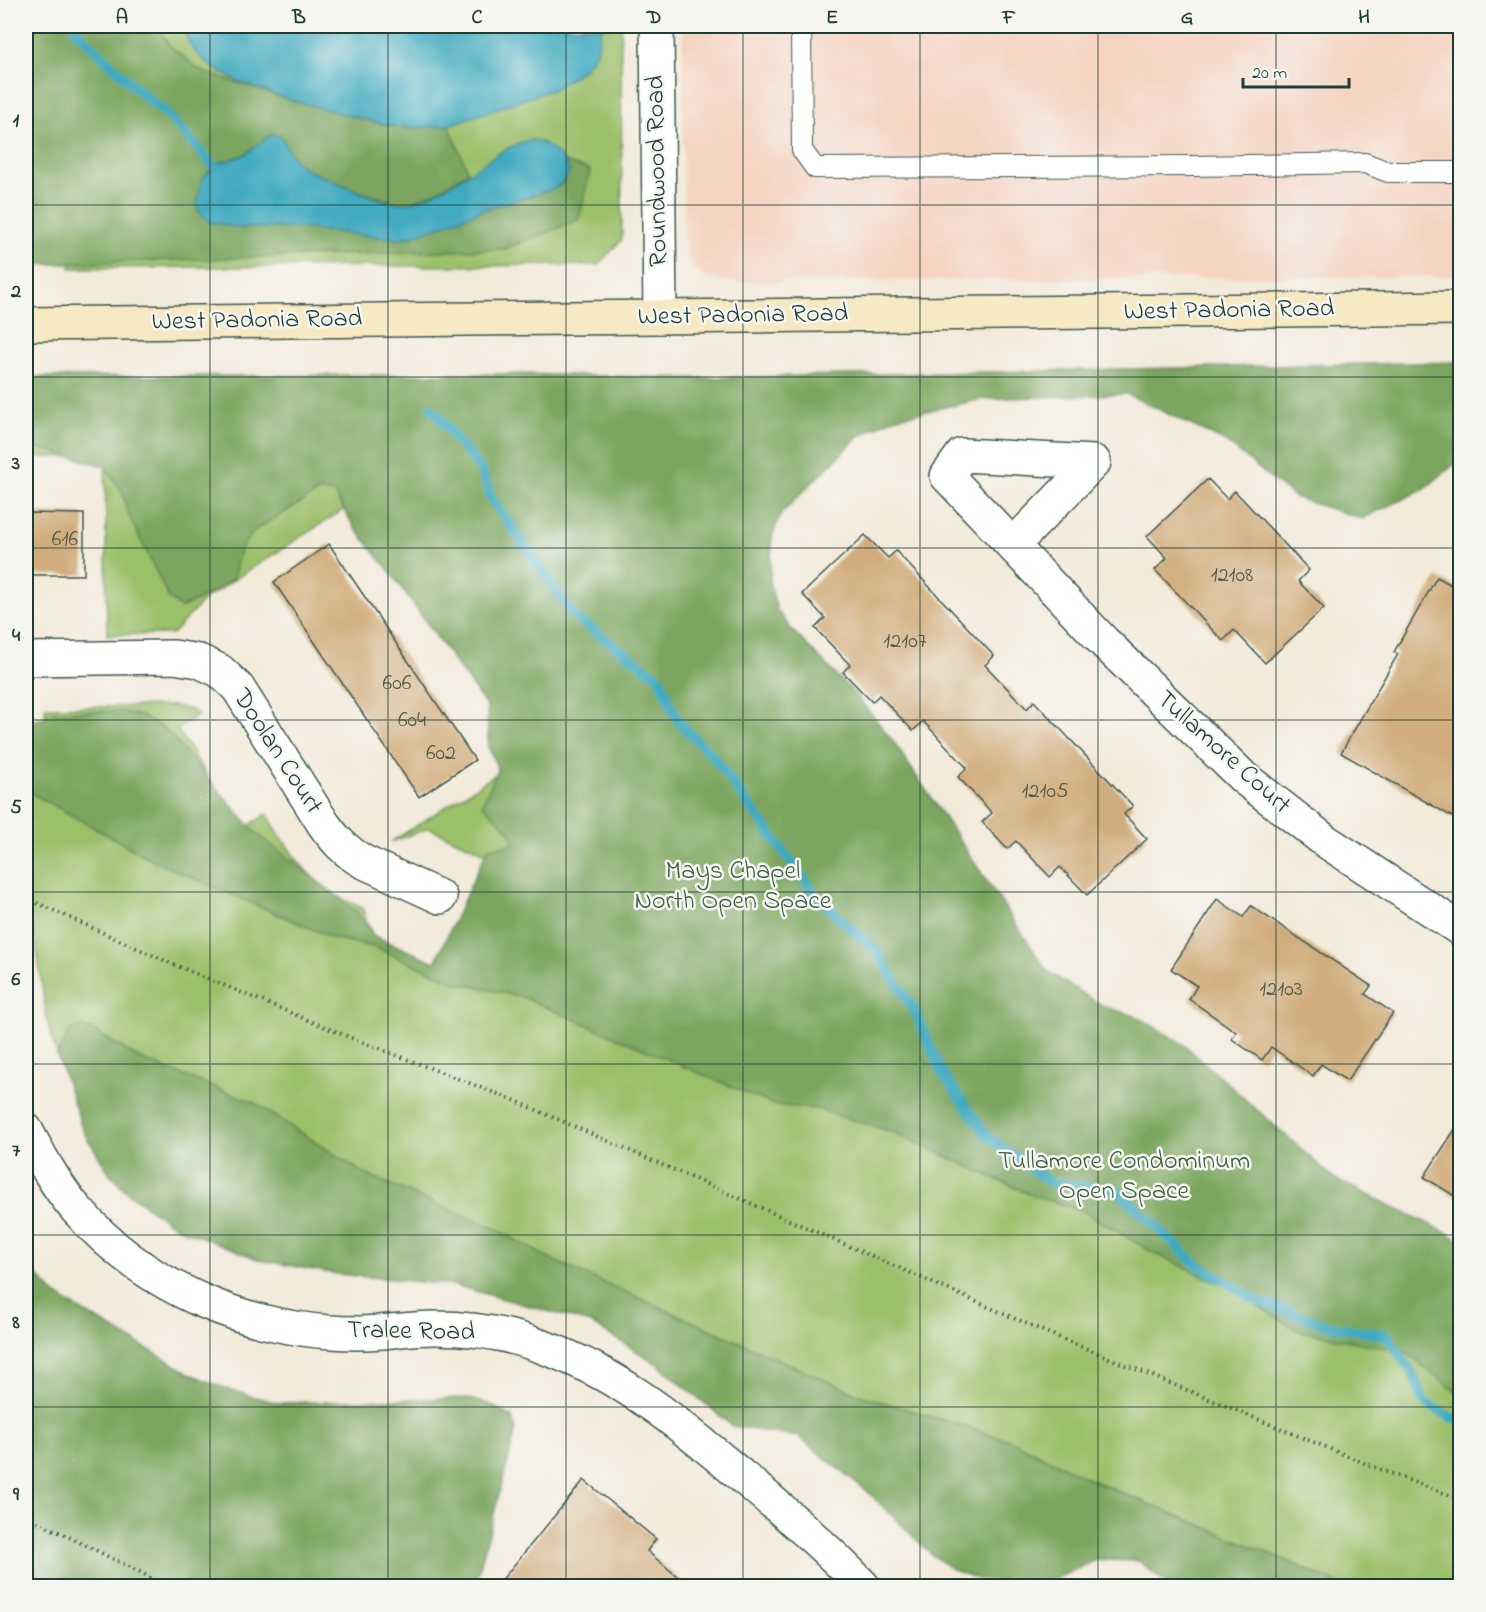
<svg xmlns="http://www.w3.org/2000/svg" width="1486" height="1612" font-family="'Indie Flower',sans-serif">
<style>
.built{fill:#f5d3c1}
.green{fill:#9bc06b;stroke:#5d7e50;stroke-width:1.5}
.forest{fill:#7ca65f;stroke:#4e724a;stroke-width:1.5}
.water{fill:#41aac0;stroke:#30747a;stroke-width:1.5}
.lines{fill:none;stroke-linecap:round;stroke-linejoin:round}
.stream{stroke:#41aac0;stroke-width:10}
.building{fill:#d1ad7d}
.lane-casing{stroke:#3f574d;stroke-width:22}
.street-casing{stroke:#3f574d;stroke-width:36}
.secondary-casing{stroke:#3f574d;stroke-width:36}
.path{stroke:#3f574d;stroke-width:4;stroke-dasharray:1.5 4.5;stroke-linecap:butt}
.lane{stroke:#fff;stroke-width:20}
.street{stroke:#fff;stroke-width:33}
.secondary{stroke:#f6e9c3;stroke-width:33}
.grid{fill:none;stroke:#1f3d34;stroke-width:1.5;stroke-opacity:0.55}
.labels{text-anchor:middle;dominant-baseline:central;stroke-width:5;stroke-linejoin:round;paint-order:stroke}
.number-label{font-size:22px;fill:#4c5946}
.street-label{font-size:26px;fill:#1f3d34;stroke:#f6f6f2}
.park-label{font-size:26px;fill:#3e5e42;stroke:#f6f6f2}
.neatline{fill:none;stroke:#1f3d34;stroke-width:2}
.grid-label{font-size:20px;text-anchor:middle;font-weight:bold;fill:#1f3d34}
</style>
<rect width="100%" height="100%" fill="#f6f6f2"/>
<filter id="ink" filterUnits="userSpaceOnUse"><feTurbulence type="fractalNoise" baseFrequency=".0167" numOctaves="2"/><feDisplacementMap in="SourceGraphic" scale="12" xChannelSelector="R" yChannelSelector="G"/><feConvolveMatrix kernelMatrix="1 2 1 2 8 2 1 2 1" color-interpolation-filters="sRGB"/></filter>
<filter id="wash" filterUnits="userSpaceOnUse"><feTurbulence type="fractalNoise" baseFrequency=".008" numOctaves="4" result="noise"/><feDisplacementMap in="SourceGraphic" scale="24" xChannelSelector="R" yChannelSelector="G"/><feGaussianBlur stdDeviation="1.35" result="paint"/><feColorMatrix in="noise" values="0 0 0 0 0 0 0 0 0 0 0 0 0 0 0 0 0 1.4 0 .05"/><feComposite in="paint" operator="in"/></filter>
<g filter="url(#wash)">
<rect width="100%" height="100%" fill="#f3ebda"/>
<!-- built -->
<path class="built" d="M682,26H1460V276L728,282L706,279L696,271L689,258L684,238Z"/>
<!-- green -->
<path class="green" d="M91,26H621L622,240L598,265L70,268Z
M309,382L1003,938L1460,1298V1586H1342L1290,1562L1093,1481L1009,1440L862,1396L550,1259L498,1230L365,1174L253,1102L140,1059L94,1031L70,1030L57,1055L47,1020L26,875V736L45,735V707L174,706L191,710L199,715L177,729L242,830L267,814C285,843 303,875 333,893C342,899 353,903 362,908L377,946L333,938L374,947L457,982L492,856L429,828L391,842L526,755L360,499L207,597L172,634L107,635L105,457H26V383Z"/>
<!-- forest -->
<path class="forest" d="M26,26H159L169,45L201,71L290,100L387,125L411,128L449,125L468,172L436,192L410,202L399,203L360,192L299,167L289,154L282,137L272,134L244,155L216,164L202,180L197,204L199,212L239,228H301L396,239L411,237L487,208L558,187L569,170L565,162L590,170L579,220L505,249L26,265Z
M1460,362V460L1424,489L1362,519L1294,497L1226,442L1127,394L983,399L894,418L859,436L781,514L772,537L770,584L777,610L791,629L855,694L893,741L1048,972L1103,1006L1138,1017L1183,1044L1335,1179L1448,1233L1460,1241V1395L1405,1352L1297,1330L1229,1288L1152,1252L1083,1211L1029,1194L895,1133L817,1109L774,1105L522,997L455,982L374,947L333,938L158,863L26,790V724L56,712L121,711L144,717L166,730L255,832L357,912L374,936L435,962L488,848L513,844L510,832L482,804L498,770L488,746L487,707L391,573L355,528L334,493L320,491L255,530L240,549L234,577L221,589L181,608L169,598L129,516L121,489L104,466L47,450L26,446V377L511,374L702,378Z
M82,1026L94,1031L140,1059L253,1102L365,1174L498,1230L550,1259L862,1396L1009,1440L1093,1481L1290,1562L1342,1586H1169L1139,1561L1096,1560L1055,1579L1023,1582L978,1579L953,1570L931,1554L868,1492L798,1437L732,1426L656,1363L590,1323L453,1285L336,1274L260,1260L176,1227L129,1194L110,1174L84,1133L57,1055L70,1030Z
M26,1263L52,1291L72,1305L191,1374L226,1389L278,1403L466,1398L489,1404L512,1417L516,1430L475,1586H35L26,1581Z"/>
<!-- water -->
<path class="water" d="M183,26H602L597,52L583,70L554,89L449,125L411,128L387,125L290,100L240,82L218,71L201,58L189,44Z
M272,134L282,137C296,171 308,170 339,183C356,190 381,202 399,203C424,206 474,169 496,155C504,150 524,139 533,140C544,140 574,164 568,175C566,180 559,186 555,188C533,197 508,201 486,209C456,219 427,234 396,239L301,228H239L210,222L199,212L197,204L202,180L216,164L244,155Z"/>
<g class="lines">
<!-- stream -->
<path class="stream" d="M75,30L140,92L167,114L222,175
M431,408L482,471L491,498L575,617L660,678L677,720L715,759L818,898L877,952L913,1008L942,1073L987,1136L1051,1183L1117,1190L1195,1263L1255,1300L1330,1326L1387,1335L1414,1376L1423,1401L1450,1417L1460,1419"/>
</g>
<g id="blocks">
<!-- building -->
<path class="building" d="M1208,479L1227,499L1235,491L1309,570L1298,581L1324,608L1265,663L1234,630L1223,641L1155,570L1167,558L1147,536Z
M26,513L84,514V575H26Z
M865,535L888,558L896,551L994,656L985,665L1027,709L1034,701L1133,806L1124,814L1147,839L1087,895L1060,867L1050,877L1016,841L1007,849L982,822L992,813L958,777L967,768L923,721L913,731L879,695L872,702L843,672L850,665L815,628L825,618L802,594Z
M329,544L475,760L419,797L274,582Z
M1437,577L1461,590V822L1341,753L1398,654L1394,652Z
M1217,899L1243,917L1251,906L1371,986L1365,994L1393,1013L1347,1081L1321,1064L1313,1076L1271,1047L1262,1060L1232,1039L1236,1032L1189,999L1197,986L1171,969Z
M1461,1120V1200L1424,1177Z
M584,1480L656,1539L647,1551L690,1587H496Z"/>
</g>
</g>
<g filter="url(#ink)">
<use href="#blocks" fill-opacity="0" stroke="#3f574d" stroke-width="1.5"/>
<g class="lines">
<!-- lane casing -->
<g class="lane-casing">
<path id="lane" d="M801,26L802,150L815,168L1194,166L1365,163L1388,172H1460"/>
</g>
<!-- street casing -->
<g class="street-casing">
<path id="street" d="M657,26L660,317
M1013,545L1094,462L962,455L947,476L1104,642L1244,778L1324,840L1460,929
M26,659L174,657L199,661L220,671L238,688L323,823C335,840 346,852 364,862L440,897
M26,1130C41,1158 56,1186 77,1210C148,1291 253,1333 359,1333C384,1333 409,1328 434,1328C470,1328 510,1334 543,1347C622,1375 681,1425 744,1478C785,1512 826,1547 863,1586"/>
</g>
<!-- secondary casing -->
<g class="secondary-casing">
<path id="secondary" d="M26,324L1460,308"/>
</g>
<!-- path -->
<path class="path" d="M26,898L170,963L354,1039L516,1101L1048,1333L1384,1471L1460,1499
M26,1516L142,1573L164,1586"/>
<!-- lane -->
<use href="#lane" class="lane"/>
<!-- street -->
<use href="#street" class="street"/>
<!-- secondary -->
<use href="#secondary" class="secondary"/>
</g>
</g>
<!-- grid -->
<path class="grid" d="M210,26V1586M388,26V1586M566,26V1586M743,26V1586M920,26V1586M1098,26V1586M1276,26V1586M26,205H1460M26,377H1460M26,548H1460M26,720H1460M26,892H1460M26,1064H1460M26,1235H1460M26,1407H1460"/>
<g class="labels">
<!-- number labels -->
<g class="number-label">
<text x="65" y="540">616</text>
<text x="1232" y="576">12108</text>
<text x="905" y="642">12107</text>
<text x="397" y="684">606</text>
<text x="412" y="721">604</text>
<text x="441" y="754">602</text>
<text x="1045" y="792">12105</text>
<text x="1281" y="990">12103</text>
</g>
<!-- street labels -->
<g class="street-label">
<text transform="translate(658 171) rotate(-91)">Roundwood Road</text>
<text transform="translate(1229 311) rotate(-1)">West Padonia Road</text>
<text transform="translate(743 316) rotate(-1)">West Padonia Road</text>
<text transform="translate(257 321) rotate(-1)">West Padonia Road</text>
<text transform="translate(277 752) rotate(57)">Doolan Court</text>
<text transform="translate(1223 753) rotate(42)">Tullamore Court</text>
<text transform="translate(411 1332) rotate(1)">Tralee Road</text>
</g>
<!-- park labels -->
<g class="park-label">
<text x="733" y="872">Mays Chapel<tspan x="733" dy="30">North Open Space</tspan></text>
<text x="1124" y="1162">Tullamore Condominum<tspan x="1124" dy="30">Open Space</tspan></text>
</g>
</g>
<!-- margin -->
<rect width="1486" height="1612" fill="none" stroke="#f6f6f2" stroke-width="66"/>
<!-- scale -->
<path d="M1243 78v9h106v-9" fill="none" stroke="#1f3d34" stroke-width="3"/>
<text x="1252" y="78" font-size="18" fill="#1f3d34" stroke="#f6f6f2" stroke-width="4.5" paint-order="stroke">20 m</text>
<rect x="33" y="33" width="1420" height="1546" class="neatline"/>
<g class="grid-label">
<text x="122" y="23">A</text>
<text x="299" y="23">B</text>
<text x="477" y="23">C</text>
<text x="654" y="23">D</text>
<text x="832" y="23">E</text>
<text x="1009" y="23">F</text>
<text x="1187" y="23">G</text>
<text x="1364" y="23">H</text>
<text x="16" y="126">1</text>
<text x="16" y="297">2</text>
<text x="16" y="469">3</text>
<text x="16" y="641">4</text>
<text x="16" y="813">5</text>
<text x="16" y="985">6</text>
<text x="16" y="1156">7</text>
<text x="16" y="1328">8</text>
<text x="16" y="1500">9</text>
</g>
</svg>
